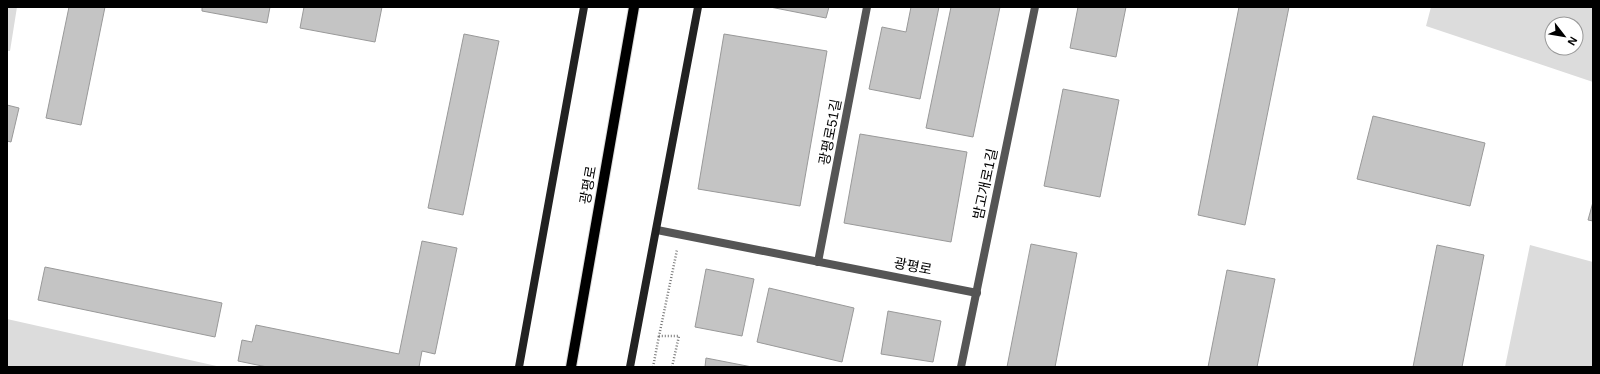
<svg xmlns="http://www.w3.org/2000/svg" width="1600" height="374" font-family="Helvetica,'Noto Sans KR',sans-serif">
<style>
.green{fill:#dcdcdc;fill-rule:evenodd}
.building{fill:#c4c4c4;stroke:#999}
.lines{fill:none;stroke-linecap:round;stroke-linejoin:round}
.primary-casing{stroke:#dbdbdb;stroke-width:12}
.path{stroke:#777;stroke-width:2.5;stroke-dasharray:1 2;stroke-linecap:butt}
.minor{stroke:#555;stroke-width:8}
.tertiary{stroke:#555;stroke-width:8}
.secondary{stroke:#222;stroke-width:8}
.primary{stroke:#000;stroke-width:10}
.labels{text-anchor:middle;dominant-baseline:central;stroke-width:3;stroke-linejoin:round;paint-order:stroke}
.street-label{font-size:14px;fill:#000;stroke:#fff}
</style>
<rect width="100%" height="100%" fill="#fff"/>
<!-- green -->
<path class="green" d="M7,7H17L10,51H7Z
M1431,7H1593V82L1426,26ZM1552,24H1576V48H1552Z
M1530,245L1593,262V367H1505Z
M7,319L221,367H7Z"/>
<!-- building -->
<path class="building" d="M69,7H105L81,125L46,118Z
M202,7H270L267,23L202,11Z
M304,7H382L375,42L300,28Z
M770,7H829L826,18Z
M911,7H939L920,99L869,89L882,27L906,32Z
M951,7H1000L973,137L926,128Z
M1078,7H1126L1116,57L1070,48Z
M1239,7H1289L1245,225L1198,215Z
M464,34L499,41L463,215L428,208Z
M724,34L827,51L800,206L698,189Z
M1063,89L1119,100L1100,197L1044,186Z
M7,105L19,108L11,142L7,141Z
M1373,116L1485,143L1470,206L1357,179Z
M860,134L967,152L951,242L844,223Z
M1593,202V221L1588,220Z
M422,241L457,248L435,354L422,351L419,367H267L238,361L242,340L252,342L256,325L399,354Z
M1031,244L1077,253L1055,367H1007Z
M1437,245L1484,255L1462,367H1413Z
M45,267L222,303L215,337L38,300Z
M706,269L754,279L742,336L695,327Z
M1227,270L1275,279L1257,367H1208Z
M769,288L854,308L842,362L757,342Z
M888,311L941,321L933,362L881,354Z
M706,358L752,367H705Z"/>
<g class="lines">
<!-- primary casing -->
<g class="primary-casing">
<path id="primary" d="M571,367L634,7"/>
</g>
<!-- path -->
<path class="path" d="M653,367L659,336
M672,367L679,336H659L677,250"/>
<!-- minor -->
<path class="minor" d="M818,262L867,7
M961,367L1035,7"/>
<!-- tertiary -->
<path class="tertiary" d="M657,230L977,293"/>
<!-- secondary -->
<path class="secondary" d="M519,367L584,7
M630,367L698,7"/>
<!-- primary -->
<use href="#primary" class="primary"/>
</g>
<g class="labels">
<!-- street labels -->
<g class="street-label">
<text transform="translate(830 132) rotate(-79)">광평로51길</text>
<text transform="translate(985 184) rotate(-78)">밤고개로1길</text>
<text transform="translate(588 185) rotate(-80)">광평로</text>
<text transform="translate(913 266) rotate(11)">광평로</text>
</g>
</g>
<!-- border -->
<rect width="1600" height="374" fill="none" stroke="#000000" stroke-width="16"/>
<!-- north arrow -->
<g transform="translate(1564 36) rotate(121)"><circle r="19" fill="#ffffff" stroke="#999999"/>
<path d="M0-3L7 15L0 10L-7 15Z" fill="#000000"/>
<text y="-6" font-size="11" font-weight="bold" text-anchor="middle" fill="#000000">N</text>
</g>
</svg>
